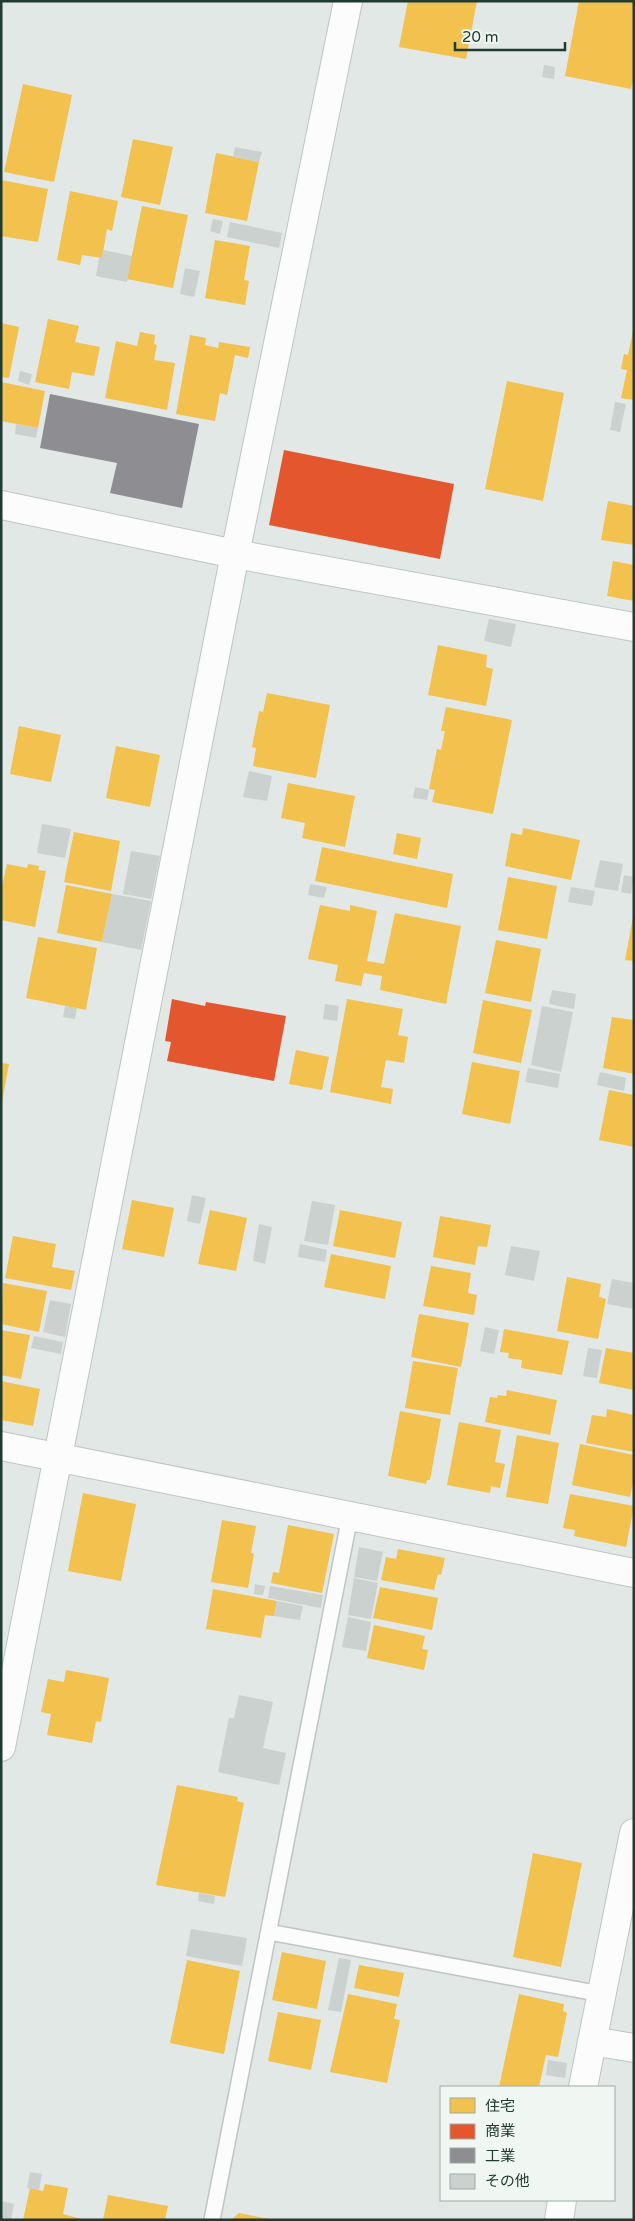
<svg xmlns="http://www.w3.org/2000/svg" width="635" height="2221" font-family="'Varela Round','Noto Sans JP',sans-serif">
<style>
.homes{fill:#f2c14e}
.shops{fill:#e4572e}
.industry{fill:#8d8d92}
.building{fill:#cbd1ce}
.lines{fill:none;stroke-linecap:round;stroke-linejoin:round}
.service-casing{stroke:#bfc5c2;stroke-width:18}
.minor-casing{stroke:#bfc5c2;stroke-width:30}
.service{stroke:#fbfcfb;stroke-width:15}
.minor{stroke:#fbfcfb;stroke-width:28}
</style>
<rect width="100%" height="100%" fill="#e2e8e5"/>
<!-- homes -->
<path class="homes" d="M408,1H477L466,59L399,47Z
M579,1L634,2V76L631,89L565,76Z
M23,84L72,95L54,182L4,172Z
M133,139L173,147L160,205L121,197Z
M216,153L259,162L247,221L205,213Z
M1,180L48,189L38,242L1,236Z
M70,191L118,201L112,231L107,229L102,258L82,255L80,265L57,260Z
M142,206L188,215L173,288L127,279Z
M215,240L250,246L244,280L249,281L245,305L205,298Z
M48,319L79,326L75,342L100,347L94,376L72,372L69,389L35,382Z
M1,323L19,327L9,378L1,377Z
M633,331H634V400L621,398L627,370L621,369L624,354L628,355Z
M140,332L155,335L154,344L157,345L154,360L175,363L167,410L105,398L116,341L137,346Z
M190,335L206,338L205,345L218,348L219,342L250,347L248,358L235,355L227,395L220,393L215,421L176,414Z
M507,381L564,393L543,501L485,489Z
M1,382L45,391L38,428L1,421Z
M608,501L634,506V545L601,540Z
M613,561L634,565V601L607,596Z
M438,645L487,655L486,667L493,669L486,706L428,695Z
M267,693L330,705L316,778L253,766L256,748L252,747L259,711L263,712Z
M446,707L512,720L493,814L432,802L435,790L429,789L437,749L441,750L445,731H441Z
M19,726L61,735L51,782L10,774Z
M116,746L160,755L150,807L106,798Z
M288,783L355,796L345,847L302,838L305,823L281,818Z
M523,828L580,840L571,880L505,866L511,833L522,835Z
M74,832L120,841L111,891L64,882Z
M397,833L421,838L417,859L393,854Z
M322,847L453,874L447,908L315,881Z
M7,864L27,868L28,864L39,866L38,870L46,871L35,927L1,920V891Z
M508,877L557,886L547,939L498,930Z
M66,885L112,894L102,942L57,933Z
M320,905L350,911V905L377,911L367,961L384,964L395,913L461,926L446,1004L380,990L382,976L364,973L361,986L335,981L338,965L308,959Z
M633,917H634V961L625,960Z
M38,937L97,948L86,1010L26,998Z
M496,940L541,949L531,1002L485,993Z
M347,999L403,1009L398,1035L408,1037L404,1063L386,1060L381,1087L393,1089L391,1104L330,1092Z
M483,1000L532,1010L521,1063L473,1053Z
M612,1017L634,1020V1074L603,1068Z
M296,1050L329,1057L322,1090L289,1084Z
M472,1062L520,1071L510,1124L462,1114Z
M1,1063L9,1064L2,1102L1,1101Z
M609,1090L634,1095V1147L599,1140Z
M132,1200L174,1208L164,1257L122,1249Z
M210,1210L247,1218L236,1271L198,1264Z
M340,1210L402,1222L395,1258L333,1246Z
M440,1216L491,1225L487,1247L478,1246L475,1265L433,1257Z
M13,1236L56,1244L52,1267L75,1271L71,1290L5,1278Z
M331,1254L391,1266L385,1299L324,1287Z
M431,1266L471,1273L468,1293L477,1295L474,1315L423,1306Z
M567,1277L601,1284L599,1297L606,1299L598,1339L557,1331Z
M3,1283L47,1291L39,1332L1,1324Z
M419,1314L469,1323L461,1367L411,1357Z
M504,1329L569,1341L562,1375L521,1368L522,1360L508,1358L509,1353L500,1352Z
M1,1330L30,1335L21,1379L1,1375Z
M606,1348L634,1353V1390L599,1383Z
M413,1361L458,1368L450,1415L405,1408Z
M1,1381L40,1389L33,1426L1,1420Z
M507,1390L557,1400L550,1435L485,1422L490,1397L497,1398L498,1395L506,1396Z
M607,1409L634,1415V1452L586,1443L592,1415L606,1417Z
M400,1411L441,1419L430,1480H427L426,1484L388,1476Z
M459,1422L501,1430L495,1462L505,1464L500,1488L491,1486L490,1493L447,1485Z
M517,1435L559,1443L548,1504L506,1497Z
M580,1444L634,1455V1479L630,1497L572,1485Z
M83,1493L136,1504L121,1581L68,1571Z
M570,1494L634,1506L626,1547L574,1536L575,1530L563,1528Z
M222,1520L256,1526L251,1553L254,1554L248,1588L211,1582Z
M288,1525L334,1534L322,1593L271,1583L273,1572L279,1573Z
M398,1549L445,1558L441,1575L438,1574L434,1590L381,1580L386,1557L396,1559Z
M380,1587L438,1598L432,1630L373,1618Z
M213,1589L277,1601L274,1616L265,1615L261,1638L206,1629Z
M374,1625L425,1636L422,1649L428,1650L424,1670L367,1658Z
M66,1670L109,1678L101,1722L96,1721L92,1743L47,1735L51,1714L41,1712L48,1679L64,1682Z
M177,1785L238,1797L237,1801L244,1803L225,1897L156,1885Z
M533,1853L582,1863L561,1967L513,1957Z
M282,1952L326,1961L317,2009L272,2000Z
M187,1960L240,1971L224,2054L170,2043Z
M359,1965L404,1973L399,1997L354,1988Z
M348,1994L397,2004L394,2019L400,2020L387,2083L330,2072Z
M519,1994L564,2004L563,2011L567,2013L558,2057L546,2055L539,2087H499Z
M278,2012L321,2020L311,2070L268,2061Z
M45,2184L68,2188L63,2214L85,2220H23L30,2188L43,2191Z
M108,2195L168,2206L165,2220H103Z
M239,2213L269,2219V2220H231Z"/>
<!-- shops -->
<path class="shops" d="M284,450L454,484L440,559L269,525Z
M172,999L205,1006L206,1002L286,1016L274,1081L167,1061L171,1042L165,1041Z"/>
<!-- industry -->
<path class="industry" d="M50,394L199,424L182,508L110,493L117,463L40,448Z"/>
<!-- building -->
<path class="building" d="M544,65L555,67L554,79L542,77Z
M235,147L262,152L259,162L233,157Z
M213,219L223,221L220,234L210,231Z
M230,222L282,233L279,248L227,237Z
M103,250L132,256L127,282L96,276L99,258H102Z
M185,268L200,271L194,297L180,294Z
M20,371L32,374L29,385L18,381Z
M615,402L626,404L620,432L610,430Z
M16,424L38,428L36,438L15,434Z
M489,619L516,624L511,647L484,641Z
M249,771L272,776L267,801L243,797Z
M415,787L429,790L427,800L413,798Z
M42,824L71,829L65,858L37,853Z
M131,851L160,856L151,899L123,894Z
M600,860L623,864L618,891L594,887Z
M624,875L634,877L631,894L621,892Z
M310,884L327,887L324,898L308,895Z
M571,887L595,891L592,906L568,902Z
M112,894L151,901L141,950L102,942Z
M552,990L576,994L574,1009L549,1004Z
M325,1004L339,1006L337,1021L323,1019Z
M65,1006L77,1008L75,1019L63,1017Z
M542,1006L573,1012L561,1072L531,1065Z
M528,1068L560,1074L558,1088L525,1082Z
M600,1072L626,1078L624,1091L597,1085Z
M192,1195L206,1198L200,1224L187,1221Z
M312,1201L335,1205L328,1245L304,1241Z
M259,1224L272,1227L265,1264L253,1261Z
M300,1244L327,1250L325,1262L298,1257Z
M511,1246L540,1251L534,1281L505,1275Z
M612,1279L634,1283V1309L607,1304Z
M50,1300L71,1304L65,1337L43,1332Z
M485,1327L499,1330L494,1354L480,1351Z
M34,1336L63,1342L61,1354L31,1348Z
M588,1348L602,1350L597,1378L583,1376Z
M359,1547L383,1552L377,1581L354,1577Z
M354,1578L378,1583L371,1619L348,1615Z
M255,1584L265,1586L263,1595L254,1594Z
M270,1586L323,1595L321,1608L268,1598Z
M277,1601L303,1606L300,1620L274,1616Z
M348,1617L371,1622L366,1651L342,1647Z
M239,1695L273,1702L263,1748L286,1753L279,1785L218,1772L229,1718H234Z
M199,1893L215,1896L214,1904L198,1901Z
M191,1929L247,1938L242,1966L186,1956Z
M339,1958L351,1960L341,2012L328,2010Z
M548,2060L567,2063L565,2078L546,2075Z
M30,2172L42,2174L39,2190L27,2188Z
M1,2201L14,2204L11,2220H1Z"/>
<g class="lines">
<!-- service casing -->
<g class="service-casing">
<path id="service" d="M269,1932L601,1994
M212,2220L350,1516"/>
</g>
<!-- minor casing -->
<g class="minor-casing">
<path id="minor" d="M1,505L235,554L634,627
M1,1446L634,1573
M1,1747L235,554L348,1
M592,2041L634,2048
M583,2087L634,1833
M559,2220L562,2200"/>
</g>
<!-- service -->
<use href="#service" class="service"/>
<!-- minor -->
<use href="#minor" class="minor"/>
</g>
<!-- border -->
<rect width="635" height="2221" fill="none" stroke="#203b32" stroke-width="5"/>
<!-- legend -->
<rect x="440" y="2086" width="175" height="115" fill="#f0f7f3" stroke="#9daca6"/>
<rect x="450" y="2098" width="25" height="15" fill="#f2c14e" stroke="#9daca6"/>
<text x="485" y="2111" font-size="15" fill="#203b32">住宅</text>
<rect x="450" y="2124" width="25" height="15" fill="#e4572e" stroke="#9daca6"/>
<text x="485" y="2136" font-size="15" fill="#203b32">商業</text>
<rect x="450" y="2148" width="25" height="15" fill="#8d8d92" stroke="#9daca6"/>
<text x="485" y="2161" font-size="15" fill="#203b32">工業</text>
<rect x="450" y="2174" width="25" height="15" fill="#cbd1ce" stroke="#9daca6"/>
<text x="485" y="2186" font-size="15" fill="#203b32">その他</text>
<!-- scale -->
<path d="M455 42v8h110v-8" fill="none" stroke="#203b32" stroke-width="2.5"/>
<text x="462" y="42" font-size="15" fill="#203b32" stroke="#f0f7f3" stroke-width="4" paint-order="stroke">20 m</text>
</svg>
